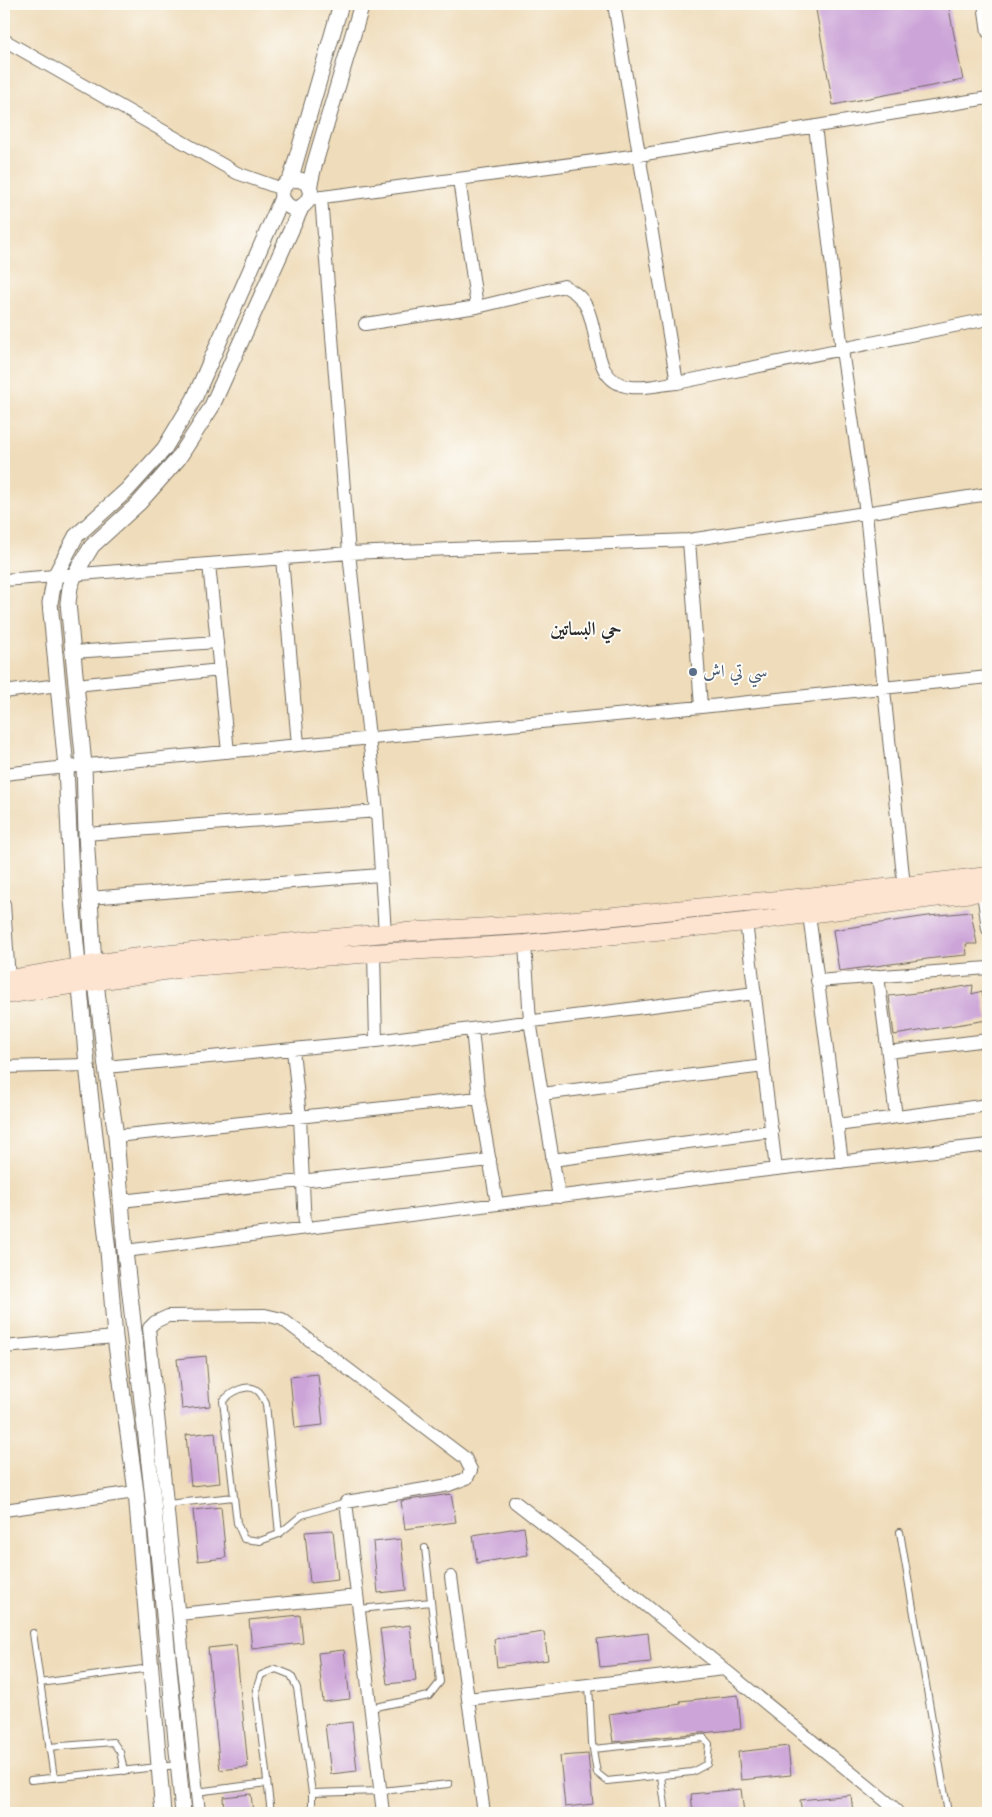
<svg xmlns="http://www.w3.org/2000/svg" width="992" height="1817" font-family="'Old Standard TT',Amiri,serif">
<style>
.building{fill:#cca4d8}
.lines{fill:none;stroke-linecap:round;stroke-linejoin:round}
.service-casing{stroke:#70695d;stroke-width:8}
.minor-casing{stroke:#70695d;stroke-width:14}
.tertiary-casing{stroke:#70695d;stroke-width:17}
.secondary-casing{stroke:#70695d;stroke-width:19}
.service{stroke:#fff;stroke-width:6}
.minor{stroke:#fff;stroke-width:12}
.tertiary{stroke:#fff;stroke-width:15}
.secondary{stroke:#fde4d1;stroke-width:18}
.service-dot{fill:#5c6f8a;stroke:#fdfcf7;stroke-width:2}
.labels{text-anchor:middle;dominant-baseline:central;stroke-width:4;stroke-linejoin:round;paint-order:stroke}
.service-label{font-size:18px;fill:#4e5e75;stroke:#fdfcf7;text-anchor:start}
.neighbourhood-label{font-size:19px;font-weight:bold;fill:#2b2b2b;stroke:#fdfcf7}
</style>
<rect width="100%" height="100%" fill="#fdfcf7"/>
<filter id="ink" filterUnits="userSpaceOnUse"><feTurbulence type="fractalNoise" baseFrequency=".02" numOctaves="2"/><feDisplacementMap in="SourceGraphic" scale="10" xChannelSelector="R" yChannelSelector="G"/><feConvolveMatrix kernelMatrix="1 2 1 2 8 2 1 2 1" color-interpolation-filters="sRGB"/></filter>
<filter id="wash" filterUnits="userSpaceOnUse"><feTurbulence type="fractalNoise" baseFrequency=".0096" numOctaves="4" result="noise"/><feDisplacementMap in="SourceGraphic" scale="20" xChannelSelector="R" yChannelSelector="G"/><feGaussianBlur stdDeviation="1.12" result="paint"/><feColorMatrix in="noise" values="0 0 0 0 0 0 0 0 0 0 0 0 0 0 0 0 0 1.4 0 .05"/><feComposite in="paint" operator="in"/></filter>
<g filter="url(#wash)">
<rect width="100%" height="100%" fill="#efdcba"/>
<g id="blocks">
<!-- building -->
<path class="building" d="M815,4H948L963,80L833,105Z
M971,912L977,944H966L967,955L935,958L839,971L833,930L928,916Z
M973,985L972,994L982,991L987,1020L894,1035L889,996L935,991Z
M206,1356L210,1406L182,1409L177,1359Z
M318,1374L323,1425L295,1428L290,1377Z
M215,1432L220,1483L191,1486L186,1435Z
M451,1494L456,1522L405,1529L401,1501Z
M221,1507L226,1558L198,1561L193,1510Z
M524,1527L528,1555L477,1563L473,1535Z
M333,1530L338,1580L310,1583L305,1532Z
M401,1539L406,1590L378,1593L373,1542Z
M300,1615L303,1643L252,1649L249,1620Z
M410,1625L416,1681L387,1684L380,1629Z
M544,1632L548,1660L497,1667L494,1639Z
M648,1633L651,1662L600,1667L597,1639Z
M236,1645L248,1767L220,1770L208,1648Z
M344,1650L350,1699L323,1702L318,1653Z
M738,1695L741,1729L613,1742L609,1714L681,1704L680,1701Z
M352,1722L357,1771L331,1774L325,1725Z
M788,1746L791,1775L741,1780L738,1752Z
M588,1754L593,1804L565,1807L560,1756Z
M741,1789L744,1813H693L691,1794Z
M251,1794L253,1813H224L223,1797Z
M851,1795L853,1813H802L800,1800Z"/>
</g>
</g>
<g filter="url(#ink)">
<use href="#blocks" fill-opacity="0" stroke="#70695d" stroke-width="1"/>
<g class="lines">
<!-- service casing -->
<g class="service-casing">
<path id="service" d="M167,1504L234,1497
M900,1532L948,1813
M279,1534L266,1404C264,1400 262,1394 258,1391C247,1382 230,1393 223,1401L237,1523L244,1539L260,1541L279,1534L302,1515L346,1502
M359,1609L431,1602
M33,1633L54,1778
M40,1683L150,1668
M589,1685L592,1743L597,1773L607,1781L692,1772L707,1764L709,1744L704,1738L593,1749
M371,1708L429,1696L440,1682L425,1548
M49,1747L113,1742L120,1752L124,1771
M661,1776L666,1813
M31,1780L178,1765
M196,1792L267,1783
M312,1793L381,1791L449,1784
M271,1813L256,1690L261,1675L276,1669L291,1675L297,1688L312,1793V1813"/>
</g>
<!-- minor casing -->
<g class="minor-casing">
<path id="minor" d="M614,4L677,383
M984,4L988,32
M4,40L237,173L282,189
M815,126L842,350L866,513L904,886
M459,179L477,307L564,286C573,291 581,296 586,306C601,333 590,382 631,387C645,389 662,384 677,383L988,319
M321,197L349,553L377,811L385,933
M315,198L639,155L988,98
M365,324L477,307
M689,540L701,707
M282,558L298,745
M209,564L228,752
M4,580L349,553L689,540L988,494
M73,652L217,642
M76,685L220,670
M4,692L58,685
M4,774L66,767L701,707L988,677
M86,834L377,811
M983,892L988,929
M89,898L380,875
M4,904L9,980
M808,907L842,1162
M746,922L776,1169
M525,944L530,1021L559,1197
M374,953L376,1041
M878,976L896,1117
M817,981L988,968
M472,1029L479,1098L497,1204
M293,1050L300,1117L305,1228
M888,1052L988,1040
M4,1067L87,1065
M106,1067L376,1041L755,993
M542,1094L764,1066
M837,1125L988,1105
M116,1136L479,1098
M552,1160L772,1131
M121,1201L490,1160
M125,1251L776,1169L988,1145
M4,1347L115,1337
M515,1502L600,1568L892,1806L898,1813
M4,1510L136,1492
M451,1577L484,1813
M179,1614L357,1596
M468,1699L724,1669
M199,1813L149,1328L155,1322L168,1316L265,1315L282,1319L465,1458L471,1470L467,1478L449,1485L346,1502L383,1813"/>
</g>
<!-- tertiary casing -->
<g class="tertiary-casing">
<path id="tertiary" d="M290,181L341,4
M309,188L314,166L362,4
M163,1813L136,1492L115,1337L108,1251L87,1065L72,899L66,767L50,603L55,576L76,536L127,490L164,449L194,399L282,198C280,187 288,177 300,180C326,187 297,227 282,198
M183,1813L152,1490L125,1251L116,1136L106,1067L94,965L86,834L84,765L68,603L70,587L75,574L92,546L139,503L178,459L211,408L301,208"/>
</g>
<!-- secondary casing -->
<g class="secondary-casing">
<path id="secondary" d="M4,980L130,958L385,933L524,925L807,897L988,876
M4,995L190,967L374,953L525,944L746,922L988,891"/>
</g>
<!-- service -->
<use href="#service" class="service"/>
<!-- minor -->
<use href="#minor" class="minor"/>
<!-- tertiary -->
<use href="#tertiary" class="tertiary"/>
<!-- secondary -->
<use href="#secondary" class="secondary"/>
</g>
</g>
<!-- markers -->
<circle class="service-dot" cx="693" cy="672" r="5"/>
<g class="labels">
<!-- service labels -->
<g class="service-label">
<text x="703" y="672">سي تي اش</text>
</g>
<!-- neighbourhood labels -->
<g class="neighbourhood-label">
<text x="586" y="630">حي البساتين</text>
</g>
</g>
<!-- margin -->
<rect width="992" height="1817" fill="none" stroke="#fdfcf7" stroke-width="20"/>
</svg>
